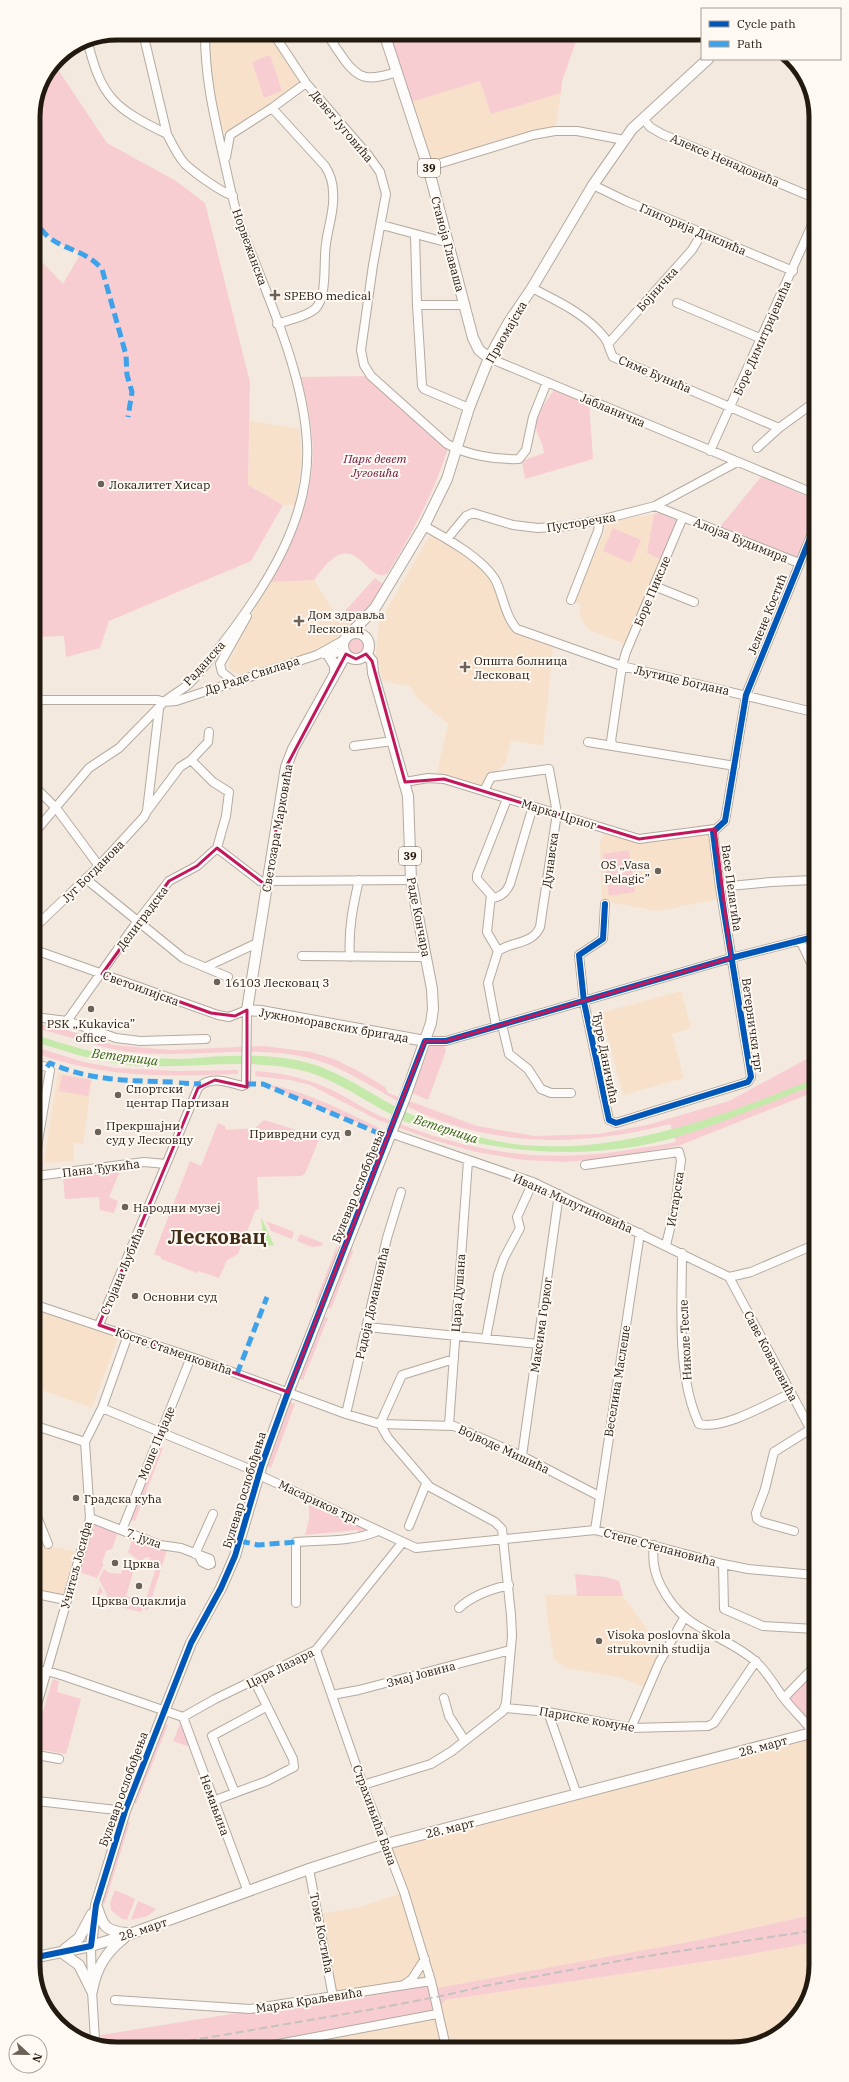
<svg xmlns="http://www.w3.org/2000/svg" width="849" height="2082" font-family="'IBM Plex Serif',serif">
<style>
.built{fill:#f7e1ca}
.green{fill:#f7cdd2}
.water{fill:#c4e9ab}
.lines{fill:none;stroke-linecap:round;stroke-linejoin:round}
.minor-casing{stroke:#b3aaa0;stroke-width:10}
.major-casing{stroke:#b3aaa0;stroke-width:12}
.minor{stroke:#fdfcfa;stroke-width:8}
.major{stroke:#fdfcfa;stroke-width:10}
.rail{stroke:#c4c1be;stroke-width:2;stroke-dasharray:8 4;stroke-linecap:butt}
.quiet{stroke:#3ea2ea;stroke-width:5;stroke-dasharray:10 5;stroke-linecap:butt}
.cycleway-casing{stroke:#fff9f4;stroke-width:8}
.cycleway{stroke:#0057b8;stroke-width:6}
.marked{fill:none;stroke:#c2185b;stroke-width:3;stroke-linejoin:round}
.poi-dot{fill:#6c6257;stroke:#fff9f4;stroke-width:1.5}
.labels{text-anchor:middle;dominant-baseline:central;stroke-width:4;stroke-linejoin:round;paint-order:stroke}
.shield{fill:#fff9f4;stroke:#645c54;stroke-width:1}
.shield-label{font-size:11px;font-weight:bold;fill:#22190f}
.street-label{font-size:12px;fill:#22190f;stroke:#fff9f4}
.poi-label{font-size:12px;fill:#22190f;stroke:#fff9f4;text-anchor:start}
.park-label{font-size:12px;font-style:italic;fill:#6a1238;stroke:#fff9f4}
.water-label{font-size:13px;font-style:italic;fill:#336612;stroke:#fff9f4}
.town-label{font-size:20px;font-weight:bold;fill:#412d17;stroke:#fff9f4}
.rim{fill:none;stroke:#22190f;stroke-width:5}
</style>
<rect width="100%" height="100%" fill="#f4e9de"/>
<!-- built -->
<path class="built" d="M210,33H270L299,83L272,105L236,127L223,132L211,72Z
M480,81L491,114L561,93L555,131L428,167L408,103Z
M250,421L300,429L301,465L295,505H283L248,485Z
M654,514L647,553L661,560L627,645L588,629L579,614L581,605L574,602L606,529V522Z
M430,535L478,564L487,572L514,624L553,646L543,746L511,740L506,762L491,777L484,791L436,778L448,724L417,698L410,686L383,681L376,654L379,623Z
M314,580L335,613L342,614L355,628L343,641L315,653L240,674L232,672L228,667L230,660L256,606L271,582Z
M605,832L640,843L710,834L719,899L657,911L602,901L600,843Z
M681,991L691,1028L672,1034L684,1078L623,1095L601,1013Z
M58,1072L92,1079L83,1144L74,1143V1161L44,1163Z
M38,1308L118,1338L92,1408L36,1388V1368L42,1352L36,1349V1314Z
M36,1531H38L44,1542L43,1545L79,1552L65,1597L36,1592Z
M546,1595L623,1596L651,1634L644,1649L662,1657L647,1688L620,1677L566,1668L554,1659L547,1616Z
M815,1732L816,1914L699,1940L540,1970L432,1989L333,1997L320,1914L360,1907L404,1892L386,1844Z
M816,1942V1965L799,2016L759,2045L257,2048L437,2014L445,2000L730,1958Z"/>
<!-- green -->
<path class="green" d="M384,33H579L562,81L561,93L491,114L480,81L408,103Z
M270,55L282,91L264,98L252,62Z
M59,71L107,143L176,181L205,203L250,382L248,485L283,505L251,561L109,621L100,648L66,657L64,636L34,637V268L42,262L63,284L81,253C60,244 43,238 33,216C33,191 27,91 45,76C48,74 55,72 59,71Z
M371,376L449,445C435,491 413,532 388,573C365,588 357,517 314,580L271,582C311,505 325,464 301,377Z
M554,390L589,404L593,459L525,479L522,461L544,453C543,444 540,440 537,432C532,417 547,401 554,390Z
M761,477L813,499V523L798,559L719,528Z
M662,512L675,517L677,522L661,560L647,553L654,514Z
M613,528L641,540L631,563L603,551Z
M375,578L383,584L369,609L355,628L342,614Z
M348 647a8 8 0 1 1 16 0a8 8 0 1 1-16 0Z
M629,850L635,892L609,896L603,854Z
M35,1023L64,1029L114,1045L171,1050L264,1046L311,1052L334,1059L362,1073L385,1087L388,1093L477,1126L535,1136L598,1134L647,1125L729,1101L814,1055V1092L678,1146L602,1159L564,1162L523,1160L476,1152L433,1140L378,1120L310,1085L290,1080L255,1076L256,1071C286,1073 313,1080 340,1094C353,1101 366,1110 380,1116C466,1152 542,1165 634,1149C648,1147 663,1145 676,1142L670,1124C586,1146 499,1148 419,1112C382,1095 349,1068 309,1058C263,1047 218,1054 171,1054C152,1054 130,1053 112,1049C86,1043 61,1034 35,1028Z
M430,1046H444L446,1051L428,1100L412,1093Z
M35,1047L84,1062L116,1068L177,1071L238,1070V1074C166,1077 104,1078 35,1053Z
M62,1075L91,1080L88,1096L59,1091Z
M263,1084C295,1086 351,1114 381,1129L380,1132Z
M264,1120L320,1137L305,1174L301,1176L257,1177L259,1210L256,1209L238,1254L227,1260L219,1278L198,1271L197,1273L161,1259V1257L154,1254L190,1161L201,1166L218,1123L225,1126L226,1130L255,1128Z
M120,1171L109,1197L118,1201L114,1213L100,1210L99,1197L65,1199L63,1178Z
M266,1221L294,1232L292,1239L271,1231Z
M300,1234L323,1243L322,1246L312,1247L297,1241Z
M350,1241L353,1252L331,1309L325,1307Z
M338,1243L335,1262L318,1304L315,1303Z
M321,1315L328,1318L303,1380L297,1377Z
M288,1401L295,1404L271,1468L265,1465Z
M156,1445L163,1448L135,1521L128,1519Z
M309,1504L364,1528L365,1530L358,1534V1530L305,1535L309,1519Z
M95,1523L118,1532L112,1549L106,1551L102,1563L104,1564L97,1578L79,1572Z
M133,1538L167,1550L148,1610L142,1609L141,1612L95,1601L100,1586L103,1593H101L99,1598L105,1600L107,1595L99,1579L104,1569L110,1573L121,1574L127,1558L135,1566L126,1596L145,1602L156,1568L149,1566L150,1557L144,1558L143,1564L128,1552Z
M575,1574L606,1577L619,1581L623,1596H577Z
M815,1666V1732L784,1698Z
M53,1679L59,1681L57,1692L81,1699L66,1754L37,1749L39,1741L41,1742L42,1738L37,1736V1721H40Z
M163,1723L168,1725L136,1804L132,1802Z
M180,1724L184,1725L190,1747L173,1741Z
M126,1820L130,1822L105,1903H101Z
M115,1890L135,1899L127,1920L122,1919L111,1910L110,1903Z
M138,1901L156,1909L148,1916L131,1920Z
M816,1914V1942L730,1958L445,2000L437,2014L257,2048L111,2049L82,2038L430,1982L432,1989L699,1940Z"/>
<!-- water -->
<path class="water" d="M35,1035C56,1041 77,1048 98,1053C124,1058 152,1058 179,1059C195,1059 211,1056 228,1056C252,1055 276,1056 300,1061C345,1070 382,1105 425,1120C456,1131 489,1142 523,1145C624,1154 722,1116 814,1079V1085C769,1103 723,1123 677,1137C595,1161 497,1155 417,1126C376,1111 342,1080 300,1070C249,1058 194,1068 142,1066C104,1064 71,1053 35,1042Z
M261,1217L274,1245L264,1246Z"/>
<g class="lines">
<!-- minor casing -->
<g class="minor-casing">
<path id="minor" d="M143,33L167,134C172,144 177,155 185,164C195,173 219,191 233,196
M273,33L306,83L368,155L380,172L386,194L373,265L361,350L364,365L371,376L447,444C467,455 496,460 519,459L526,450L533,417L547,382
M327,33C331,41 336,48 341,55C358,81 368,81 397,72
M87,39C101,98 114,108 167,134
M272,108L325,166C330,174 333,182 333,192C335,210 328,226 326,244C323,261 328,297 315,309C306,317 288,320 277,324
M643,118L650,127L662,134L812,197
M226,157L230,135L272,108L306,83
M428,167L533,135L555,131H577L624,140
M593,185L626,201L793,271
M382,225L449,243
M415,235L417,305H464
M532,288C557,301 586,314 604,337C609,343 609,350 613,357L779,428L812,404
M677,303L762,339
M417,305L422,386L424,389L469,408
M608,344L692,250L702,233
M489,358L813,493
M757,448L779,428
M710,451L812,225
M655,506L737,462
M424,526C446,538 484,559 496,581C503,596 506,618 517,629L622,666L813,712
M447,539L466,516L473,513L513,525L538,528L566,526L600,520L655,506L799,563
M654,586L694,602
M571,600L598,531L600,520
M324,654L344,652
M233,681L222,672L220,664L247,616
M34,700H158L164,702C172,695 182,690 190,683C202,671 212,656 223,643C266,587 311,518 307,444C304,372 265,291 240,224C233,203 229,181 224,160C214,115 205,79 205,33
M588,742L735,766
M613,745L611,741L622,666L626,652L683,517
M354,746L393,741
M405,782L428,778L444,779L639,839L715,829
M35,787L56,808L99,866
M484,791L491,777L549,769L557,813L540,927C532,945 512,941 498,951
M147,811L180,767L191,760
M35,832L89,768L119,748L164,702L176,701L317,655L344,640
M217,848L260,881L268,884
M86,879L183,958L228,977
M268,881L411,880
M720,887L771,882L813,880
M492,898C501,897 506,893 510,884L533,806
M605,904L603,939L579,955L584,1002L609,1120L616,1123L748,1082L751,1077L720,887L713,832L725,821L746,695L813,531
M35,927L99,866L144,817L147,811L159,709
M800,940L814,969
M35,950L218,1015L229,1017L247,1010L246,1084L242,1086C227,1082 210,1075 198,1088L99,1325
M302,956L426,957
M350,957C348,930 353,906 359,880
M206,967L257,943
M35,1017L67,1021L116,1038L140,1041L206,1039
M67,1021L137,922L169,881L197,866L217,848L226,816L229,792L213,782L191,760L208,742L209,732
M502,1025L509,1054L528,1069L541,1089L551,1093H571
M496,1026L488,983L498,951L487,932L491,895L477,879V875L507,799
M425,1041H446L731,958L814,937
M35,1064L47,1067L50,1070L36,1153
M390,1133L533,1182L729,1277
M585,1165L679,1152L681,1160L675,1208L666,1245
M36,1176L144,1162L166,1164
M682,1253C682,1307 676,1374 699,1424C724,1430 767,1404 791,1393
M729,1277L811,1430L815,1433
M729,1277L751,1272L814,1245
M36,1305L197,1359L346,1414L380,1424L454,1426L522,1456L599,1496
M367,1327L538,1344
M486,1338L498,1275L504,1258L520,1228L517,1217L533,1182
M102,1408L252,1470
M346,1414L387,1238L401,1192
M380,1424L402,1375L454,1359
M449,1425L468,1161
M36,1426L85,1442
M522,1456L559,1194
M259,1475L416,1548L595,1530L723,1564L748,1569L815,1575
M36,1514L48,1544
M90,1518L160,1545L181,1548L210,1559L211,1564L208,1565L202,1562L199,1556
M409,1526L426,1484
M122,1530L191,1357
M595,1530L640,1233
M794,1531L762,1522L757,1519L756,1513L765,1489L774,1452L814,1427
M654,1545C652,1559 654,1573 661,1586C684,1632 719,1631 754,1660C765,1669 774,1684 782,1696C792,1709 804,1720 814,1733
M195,1554L213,1514
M723,1564L724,1609L763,1626L815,1629
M36,1594L66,1600
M296,1603V1542C323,1540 353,1542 378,1531
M459,1608C473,1595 491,1589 509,1585
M316,1650L363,1785L404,1892L431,1981L446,2047
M37,1671H47L64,1676L183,1717L215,1699L316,1650L402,1543
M332,1695L359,1690L510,1650
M444,1698L449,1716L465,1741
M784,1698L815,1666
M37,1705L88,1527L90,1518L85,1442L102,1408L128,1335
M505,1708L548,1712L631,1728L708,1726L714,1723L756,1661
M548,1712L577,1795
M183,1717L248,1892
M631,1728L659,1663L684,1618
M37,1755L59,1759
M363,1785L431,1764L452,1751L503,1711L506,1703L512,1636L511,1615L502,1529L495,1522L430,1487L388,1438L380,1424
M235,1793L212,1736L266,1707
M37,1801L125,1811
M213,1801L267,1781L294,1767L293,1759L255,1682
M309,1869L333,1997
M91,1946L92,1991L95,2040
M405,1984L412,1979L425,1959
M115,2000L250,2009L431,1981
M257,2048L437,2014"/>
</g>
<!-- major casing -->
<g class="major-casing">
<path id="major" d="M384,33L428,167L473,338L479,350L489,358
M343 646a13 13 0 1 1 26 0a13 13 0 1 1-26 0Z
M350,634L375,608L424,526L447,479L469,408L489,358L509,322L532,288L593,185L632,129L708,59
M328,654L335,666V674
M346,654L293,749L286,767L247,1010L261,1011L425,1041
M97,1907C103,1926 105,1931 126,1933
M91,1946L96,1905L125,1811L191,1643L221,1588L235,1556L262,1464L282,1408L404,1100L431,1023L433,1009L432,989L411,880L408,796L373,673L372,661L366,654
M65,1949L79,1938L92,1914
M61,1952L79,1965L92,1991
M37,1957L91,1946L130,1934L309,1869L386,1844L815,1732
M92,1991C96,1968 106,1952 124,1938"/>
</g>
<!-- minor -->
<use href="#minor" class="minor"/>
<!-- major -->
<use href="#major" class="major"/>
<!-- rail -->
<path class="rail" d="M141,2049L374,2009L446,1995L484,1986L635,1958L816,1930"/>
<!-- quiet -->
<path class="quiet" d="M33,216C50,253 79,243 102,269L126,355L127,375L132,392L128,417
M47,1067L50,1063C89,1081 133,1081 175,1082
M179,1083L201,1084
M246,1084H263L378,1133
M237,1374L267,1297
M240,1541L258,1545L296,1542"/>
<!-- cycleway casing -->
<g class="cycleway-casing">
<path id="cycleway" d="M605,904L603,939L579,955L584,1002L609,1120L616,1123L748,1082L751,1077L720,887L713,832L725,821L746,695L813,531
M37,1957L91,1946L96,1905L125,1811L191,1643L221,1588L235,1556L262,1464L288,1392L425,1041H446L731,958L814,937"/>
</g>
<!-- cycleway -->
<use href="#cycleway" class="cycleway"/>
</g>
<!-- marked area -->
<path class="marked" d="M346,654L356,659L366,654L372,661L405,782L444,779L639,839L715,829L731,958L446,1041H425L288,1392L99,1325L198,1088L215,1080L247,1087V1010L235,1016L211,1013L102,974L169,881L197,866L217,848L267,886L286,767Z"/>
<!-- markers -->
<g class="poi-dot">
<path d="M273 289h4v4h4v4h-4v4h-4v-4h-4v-4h4z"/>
<circle cx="101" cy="484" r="4"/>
<path d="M297 615h4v4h4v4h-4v4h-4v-4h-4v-4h4z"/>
<path d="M463 661h4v4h4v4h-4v4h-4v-4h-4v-4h4z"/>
<circle cx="658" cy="871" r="4"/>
<circle cx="217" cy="982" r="4"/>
<circle cx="91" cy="1009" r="4"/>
<circle cx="118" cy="1095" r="4"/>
<circle cx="98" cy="1132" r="4"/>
<circle cx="348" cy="1133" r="4"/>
<circle cx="125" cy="1207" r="4"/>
<circle cx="135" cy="1296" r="4"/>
<circle cx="76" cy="1498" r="4"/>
<circle cx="115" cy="1563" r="4"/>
<circle cx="139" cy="1586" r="4"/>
<circle cx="599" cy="1641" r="4"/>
</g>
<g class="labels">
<!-- shield labels -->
<g class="shield">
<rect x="418" y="159" width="22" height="18" rx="3"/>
<rect x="399" y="847" width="22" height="18" rx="3"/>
</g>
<g class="shield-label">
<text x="429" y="168">39</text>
<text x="410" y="856">39</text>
</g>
<!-- street labels -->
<g class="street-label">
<text transform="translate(342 126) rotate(50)">Девет Југовића</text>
<text transform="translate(725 160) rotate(23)">Алексе Ненадовића</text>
<text transform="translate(693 229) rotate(23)">Глигорија Диклића</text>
<text transform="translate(448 244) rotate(75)">Станоја Главаша</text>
<text transform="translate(250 247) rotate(70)">Норвежанска</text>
<text transform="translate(657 289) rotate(-48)">Бојничка</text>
<text transform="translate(506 332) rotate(-60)">Првомајска</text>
<text transform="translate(762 338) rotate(-66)">Боре Димитријевића</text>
<text transform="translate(655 374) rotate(23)">Симе Бунића</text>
<text transform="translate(613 410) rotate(23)">Јабланичка</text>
<text transform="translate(581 522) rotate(-9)">Пусторечка</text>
<text transform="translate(741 540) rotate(22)">Алојза Будимира</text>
<text transform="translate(652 591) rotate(-67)">Боре Пиксле</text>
<text transform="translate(767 614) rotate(-68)">Јелене Костић</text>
<text transform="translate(204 663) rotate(-48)">Раданска</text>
<text transform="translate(252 675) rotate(-18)">Др Раде Свилара</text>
<text transform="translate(682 680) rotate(13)">Љутице Богдана</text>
<text transform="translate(559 814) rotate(17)">Марка Црног</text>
<text transform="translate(277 828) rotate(-80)">Светозара Марковића</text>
<text transform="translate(550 860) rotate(-82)">Дунавска</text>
<text transform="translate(93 871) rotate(-45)">Југ Богданова</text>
<text transform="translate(732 888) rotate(82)">Васе Пелагића</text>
<text transform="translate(419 917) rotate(79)">Раде Кончара</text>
<text transform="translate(142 918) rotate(-53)">Делиградска</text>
<text transform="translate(141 988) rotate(20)">Светоилијска</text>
<text transform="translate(334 1025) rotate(10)">Јужноморавских бригада</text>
<text transform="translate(753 1025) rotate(82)">Ветернички трг</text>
<text transform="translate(606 1058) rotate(79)">Ђуре Даничића</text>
<text transform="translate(101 1168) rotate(-7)">Пана Ђукића</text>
<text transform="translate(358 1186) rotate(-68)">Булевар ослобођења</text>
<text transform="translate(675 1199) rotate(-81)">Истарска</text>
<text transform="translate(573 1203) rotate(24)">Ивана Милутиновића</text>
<text transform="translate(122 1271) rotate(-67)">Стојана Љубића</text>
<text transform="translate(458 1293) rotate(-86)">Цара Душана</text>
<text transform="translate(372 1303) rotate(-77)">Радоја Домановића</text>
<text transform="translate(541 1325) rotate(-82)">Максима Горког</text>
<text transform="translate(685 1340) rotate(-93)">Николе Тесле</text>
<text transform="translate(174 1351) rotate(19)">Косте Стаменковића</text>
<text transform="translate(771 1356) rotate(62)">Саве Ковачевића</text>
<text transform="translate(617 1381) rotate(-81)">Веселина Маслеше</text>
<text transform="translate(156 1443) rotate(-68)">Моше Пијаде</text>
<text transform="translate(504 1449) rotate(25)">Војводе Мишића</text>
<text transform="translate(244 1490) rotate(-73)">Булевар ослобођења</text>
<text transform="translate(319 1502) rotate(25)">Масариков трг</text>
<text transform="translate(144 1538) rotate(20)">7. јула</text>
<text transform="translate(660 1547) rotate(15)">Степе Степановића</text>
<text transform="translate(76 1565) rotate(-75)">Учитељ Јосифа</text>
<text transform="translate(280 1668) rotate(-27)">Цара Лазара</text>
<text transform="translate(421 1674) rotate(-15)">Змај Јовина</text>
<text transform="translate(587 1719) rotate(10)">Париске комуне</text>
<text transform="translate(763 1746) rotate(-15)">28. март</text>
<text transform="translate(123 1789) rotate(-70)">Булевар ослобођења</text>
<text transform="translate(215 1805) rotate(70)">Немањина</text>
<text transform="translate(375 1815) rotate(70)">Страхињића Бана</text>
<text transform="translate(450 1828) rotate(-14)">28. март</text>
<text transform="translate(143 1929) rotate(-18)">28. март</text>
<text transform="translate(322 1933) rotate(79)">Томе Костића</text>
<text transform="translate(309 2000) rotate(-9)">Марка Краљевића</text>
</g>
<!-- poi labels -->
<g class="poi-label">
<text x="284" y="295">SPEBO medical</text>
<text x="109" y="484">Локалитет Хисар</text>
<text x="308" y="614">Дом здравља<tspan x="308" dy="14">Лесковац</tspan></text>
<text x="474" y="660">Општа болница<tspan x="474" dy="14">Лесковац</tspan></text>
<text x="650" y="864" text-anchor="end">OS „Vasa<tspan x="650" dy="14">Pelagic”</tspan></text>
<text x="225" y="982">16103 Лесковац 3</text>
<text x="91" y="1023" text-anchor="middle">PSK „Kukavica”<tspan x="91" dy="14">office</tspan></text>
<text x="126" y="1088">Спортски<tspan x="126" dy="14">центар Партизан</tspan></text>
<text x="106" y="1125">Прекршајни<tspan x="106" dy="14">суд у Лесковцу</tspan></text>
<text x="340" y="1133" text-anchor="end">Привредни суд</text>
<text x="133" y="1207">Народни музеј</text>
<text x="143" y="1296">Основни суд</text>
<text x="84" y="1498">Градска кућа</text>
<text x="123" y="1563">Црква</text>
<text x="139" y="1600" text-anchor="middle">Црква Оџаклија</text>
<text x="607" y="1634">Visoka poslovna škola<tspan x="607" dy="14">strukovnih studija</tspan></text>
</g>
<!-- park labels -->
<g class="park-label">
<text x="375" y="458">Парк девет<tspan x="375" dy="14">Југовића</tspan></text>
</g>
<!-- water labels -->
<g class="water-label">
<text transform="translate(125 1057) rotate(7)">Ветерница</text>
<text transform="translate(446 1129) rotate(18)">Ветерница</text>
</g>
<!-- town labels -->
<g class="town-label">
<text x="217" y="1236">Лесковац</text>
</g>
</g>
<!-- crop -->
<path d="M0 0H849V2082H0ZM117 40H732A77 77 0 0 1 809 117V1965A77 77 0 0 1 732 2042H117A77 77 0 0 1 40 1965V117A77 77 0 0 1 117 40Z" fill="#fff9f4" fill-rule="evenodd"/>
<path class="rim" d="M117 40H732A77 77 0 0 1 809 117V1965A77 77 0 0 1 732 2042H117A77 77 0 0 1 40 1965V117A77 77 0 0 1 117 40Z"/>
<!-- legend -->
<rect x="701" y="8" width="140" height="52" fill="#fff9f4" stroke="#a79f98"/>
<rect x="709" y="21" width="20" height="6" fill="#0057b8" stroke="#a79f98"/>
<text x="737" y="28" font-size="12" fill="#22190f">Cycle path</text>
<rect x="709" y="41" width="20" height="6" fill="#3ea2ea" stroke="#a79f98"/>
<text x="737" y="48" font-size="12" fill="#22190f">Path</text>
<!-- north arrow -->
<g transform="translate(28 2054) rotate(112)"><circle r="19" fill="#fff9f4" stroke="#a79f98"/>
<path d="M0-3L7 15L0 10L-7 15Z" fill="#6c6257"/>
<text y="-6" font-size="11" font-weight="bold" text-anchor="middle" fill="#22190f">N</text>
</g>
</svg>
